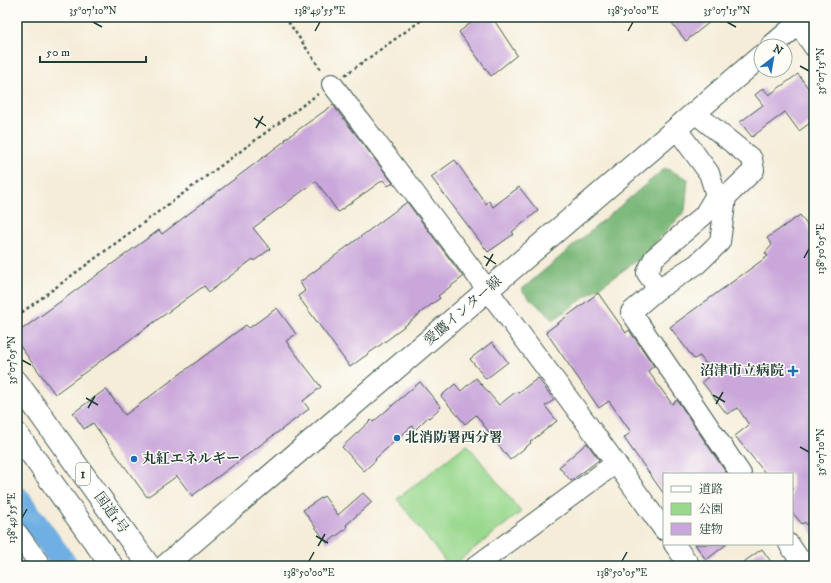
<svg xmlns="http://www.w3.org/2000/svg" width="831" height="583" font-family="'IM FELL DW Pica','Noto Serif JP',serif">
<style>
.green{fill:#9ad88e;stroke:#5c8a61}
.forest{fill:#7bb879;stroke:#4d7a56}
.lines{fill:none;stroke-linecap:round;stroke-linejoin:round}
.river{stroke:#6fafe3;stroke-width:25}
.building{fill:#caa7da}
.minor-casing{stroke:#3f574d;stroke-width:22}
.major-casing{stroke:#3f574d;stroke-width:24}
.highway-casing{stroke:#3f574d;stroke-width:24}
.path{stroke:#3f574d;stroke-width:2.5;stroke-dasharray:3 3;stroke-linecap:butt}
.minor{stroke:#fff;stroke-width:20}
.major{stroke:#fff;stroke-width:22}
.highway{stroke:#fff;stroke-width:22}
.ticks{fill:none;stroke:#1f3d34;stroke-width:1.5}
.poi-dot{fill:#1f6fb2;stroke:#fdfcf7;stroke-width:1.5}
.labels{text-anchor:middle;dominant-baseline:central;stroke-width:3;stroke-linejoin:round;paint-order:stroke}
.shield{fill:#fdfcf7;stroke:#62766e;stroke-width:1}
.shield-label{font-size:13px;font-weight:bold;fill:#1f3d34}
.street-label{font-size:14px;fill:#1f3d34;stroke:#fdfcf7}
.poi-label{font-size:14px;font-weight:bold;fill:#1f3d34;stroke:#fdfcf7;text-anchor:start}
.neatline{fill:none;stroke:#1f3d34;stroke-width:1.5}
.ticks-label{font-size:10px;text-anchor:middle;fill:#1f3d34}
</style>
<rect width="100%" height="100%" fill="#fdfcf7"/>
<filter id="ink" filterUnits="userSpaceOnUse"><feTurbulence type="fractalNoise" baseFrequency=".025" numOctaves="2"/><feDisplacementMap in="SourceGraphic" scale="8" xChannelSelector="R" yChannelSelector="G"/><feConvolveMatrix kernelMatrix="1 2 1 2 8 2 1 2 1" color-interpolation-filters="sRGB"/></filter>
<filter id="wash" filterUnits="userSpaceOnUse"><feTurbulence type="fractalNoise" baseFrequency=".012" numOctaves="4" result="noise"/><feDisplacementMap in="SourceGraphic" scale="16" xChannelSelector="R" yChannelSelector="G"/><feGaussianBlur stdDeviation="0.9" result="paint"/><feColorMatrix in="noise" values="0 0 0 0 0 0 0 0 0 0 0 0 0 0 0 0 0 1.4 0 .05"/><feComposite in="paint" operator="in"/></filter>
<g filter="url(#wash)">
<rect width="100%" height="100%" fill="#f5edd9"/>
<!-- green -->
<path class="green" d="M467,444L521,512L452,566H449L397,499Z"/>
<!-- forest -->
<path class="forest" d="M665,168L688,179L685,211L642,257L553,320L521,290Z"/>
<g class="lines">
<!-- river -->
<path class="river" d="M17,498L66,566"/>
</g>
<g id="blocks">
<!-- building -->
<path class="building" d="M478,17H492L517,55L491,76L459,32Z
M678,17H716L686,41L671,22Z
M798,74L814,96V120L799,131L785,112L752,137L740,122L763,105L755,95L763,88L769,95Z
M333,105L393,183L388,186L383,180L338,212L316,181L253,228L270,249L254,261L253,259L209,292L204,286L55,394L17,342V333L159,230L162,234L286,140L285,139Z
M455,160L486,204L489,201L493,207L519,187L538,211L512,232L514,234L488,252L431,177Z
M407,202L463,277L438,296L440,298L420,313V314L394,334V335L350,367L298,296L305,291L300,282Z
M800,215L814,235V535L805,522L802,524L792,512V474H766L735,436L749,425L738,408L727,414L702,382L713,373L700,356L694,359L670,327L768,256L765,253L772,245L767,238Z
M598,293L626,333L629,330L654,366L648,371L672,404L677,400L727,474H664V494L624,438L631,432L609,401L599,408L546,332Z
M277,308L296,334L286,341L321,387L303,401L309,409L192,496L177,476L147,497L93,423L84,429L73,413L106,389L125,415L246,325L249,328Z
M492,342L508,362L486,379L470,359Z
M476,378L499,405L517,391L518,393L538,378L554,400L545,406L557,421L530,442L531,443L510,460L476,415L465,424L441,396L455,384L461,391Z
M420,382L441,407L429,418L428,417L415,430L412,426L375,459L376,460L364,471L342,447L371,420L373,422Z
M587,443L599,460L571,481L559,467Z
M363,493L372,502L346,525L347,528L327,543L303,510L324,496L338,515Z
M695,544H727L706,560Z
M762,549L774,566H738Z"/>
</g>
</g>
<g filter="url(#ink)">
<use href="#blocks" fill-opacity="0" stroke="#3f574d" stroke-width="1"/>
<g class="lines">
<!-- minor casing -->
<g class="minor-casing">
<path id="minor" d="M798,24L814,47
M332,84C444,232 556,379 664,530
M676,128L709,173L716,195L704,215L654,258L647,273L658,289L697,264L720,242L726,197L754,170L752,159L695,113
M658,289L631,312L741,474
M17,533L41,566
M674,544L690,566
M789,544L804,566L814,559
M476,566L616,463"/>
</g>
<!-- major casing -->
<g class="major-casing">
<path id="major" d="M772,46L806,17
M165,566L761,56"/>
</g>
<!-- highway casing -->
<g class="highway-casing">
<path id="highway" d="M17,382L149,566
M17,434L112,566"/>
</g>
<!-- path -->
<path class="path" d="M285,17L322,71
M345,75L426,17
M17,316L318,94"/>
<!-- minor -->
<use href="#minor" class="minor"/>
<!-- major -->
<use href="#major" class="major"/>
<!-- highway -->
<use href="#highway" class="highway"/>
</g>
</g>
<!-- ticks -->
<path class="ticks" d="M93,22L102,27M727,22L736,27M315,31L320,22M628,31L633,22M800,66L809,71M254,118L266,126M256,128L263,116M484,256L496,264M804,258L809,249M486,266L493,254M22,360L31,365M713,395L725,402M86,398L98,405M716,404L723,392M88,408L95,396M800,447L809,452M22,518L27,509M316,536L328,543M318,546L325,534M309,561L314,552M622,561L627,552"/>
<!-- markers -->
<g class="poi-dot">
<path d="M791 365h4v4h4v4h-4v4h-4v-4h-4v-4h4z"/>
<circle cx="397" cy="438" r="4"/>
<circle cx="134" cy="459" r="4"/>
</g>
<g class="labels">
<!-- shield labels -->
<rect class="shield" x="76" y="463" width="14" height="22" rx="3"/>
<g class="shield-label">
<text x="83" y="474">1</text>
</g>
<!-- street labels -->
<g class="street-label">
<text transform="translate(463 311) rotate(-41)">愛鷹インター線</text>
<text transform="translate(111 513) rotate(54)">国道1号</text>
</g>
<!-- poi labels -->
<g class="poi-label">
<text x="784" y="371" text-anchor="end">沼津市立病院</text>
<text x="405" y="438">北消防署西分署</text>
<text x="142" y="459">丸紅エネルギー</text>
</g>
</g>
<!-- margin -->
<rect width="831" height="583" fill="none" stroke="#fdfcf7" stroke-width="44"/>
<!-- legend -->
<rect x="663" y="473" width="130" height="72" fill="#fdfcf7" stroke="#a4b0a9"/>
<rect x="671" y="486" width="20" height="6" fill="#ffffff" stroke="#a4b0a9"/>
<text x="699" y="493" font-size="12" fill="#1f3d34">道路</text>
<rect x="671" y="503" width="20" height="12" fill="#9ad88e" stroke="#a4b0a9"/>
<text x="699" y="513" font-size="12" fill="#1f3d34">公園</text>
<rect x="671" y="523" width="20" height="12" fill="#caa7da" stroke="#a4b0a9"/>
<text x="699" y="533" font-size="12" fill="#1f3d34">建物</text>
<!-- north arrow -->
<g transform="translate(773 58) rotate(31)"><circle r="19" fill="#fdfcf7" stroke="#a4b0a9"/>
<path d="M0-3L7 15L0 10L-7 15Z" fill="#1f6fb2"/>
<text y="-6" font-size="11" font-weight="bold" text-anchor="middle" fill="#1f3d34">N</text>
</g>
<!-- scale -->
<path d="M40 56v6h106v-6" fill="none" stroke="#1f3d34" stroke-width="2"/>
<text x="46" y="56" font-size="12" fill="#1f3d34" stroke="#fdfcf7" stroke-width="3" paint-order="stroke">50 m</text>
<rect x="22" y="22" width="787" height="539" class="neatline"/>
<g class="ticks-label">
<text x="93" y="14">35°07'10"N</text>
<text x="320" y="14">138°49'55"E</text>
<text x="633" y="14">138°50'00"E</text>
<text x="727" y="14">35°07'15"N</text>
<text transform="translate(820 71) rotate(-90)" y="4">35°07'15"N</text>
<text transform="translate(820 249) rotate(-90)" y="4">138°50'05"E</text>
<text transform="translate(11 360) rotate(-90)" y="4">35°07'05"N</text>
<text transform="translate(820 452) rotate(-90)" y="4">35°07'10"N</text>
<text transform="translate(11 518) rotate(-90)" y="4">138°49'55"E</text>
<text x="309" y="576">138°50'00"E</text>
<text x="622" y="576">138°50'05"E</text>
</g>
</svg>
